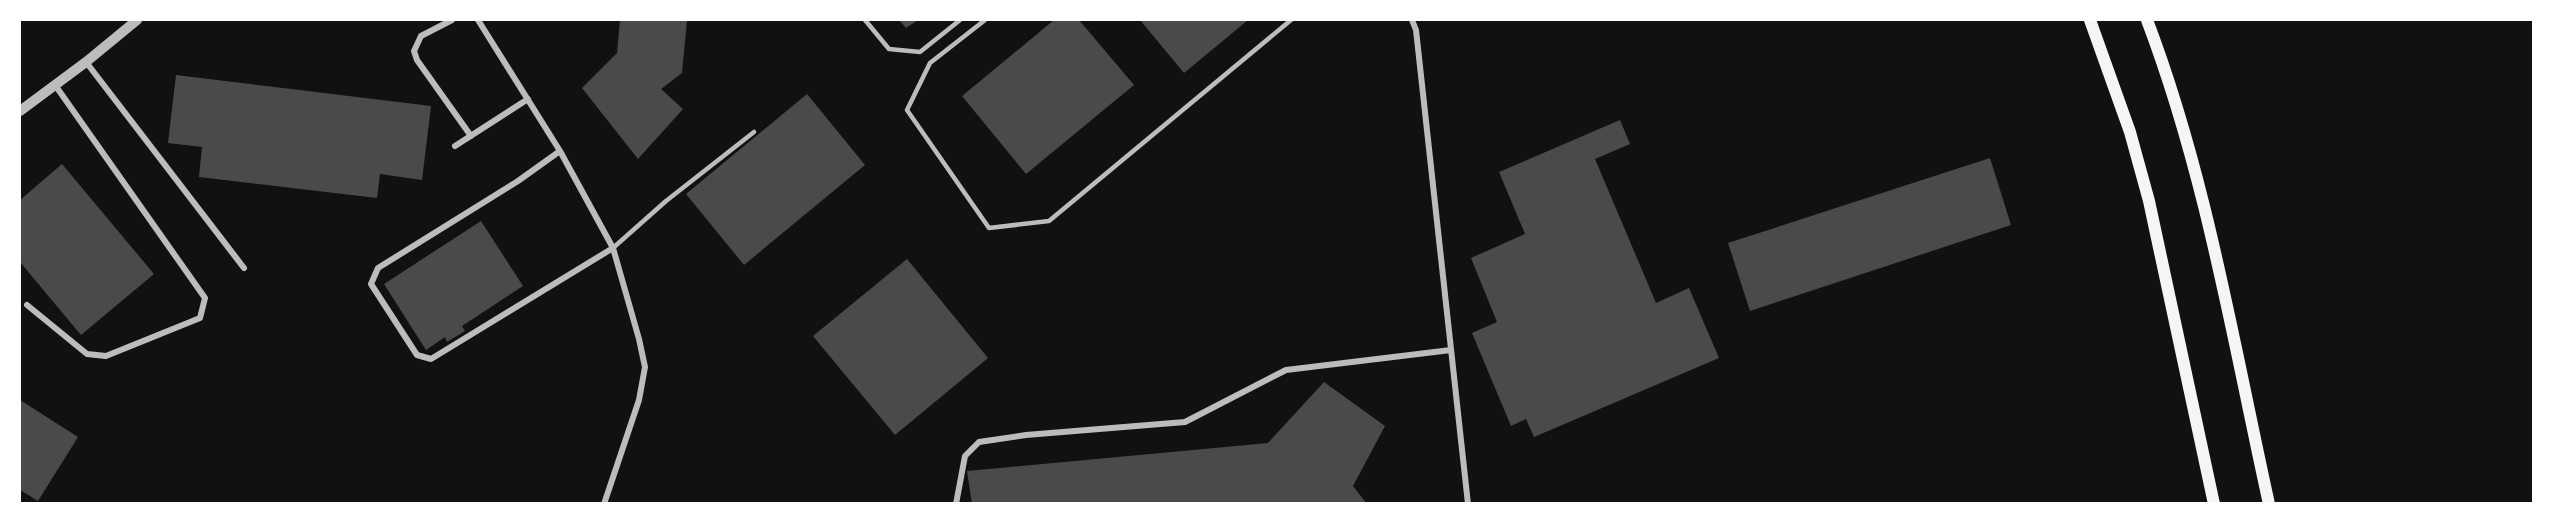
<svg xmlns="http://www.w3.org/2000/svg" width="2553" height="523" font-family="Montserrat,sans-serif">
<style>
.building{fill:#4a4a4a}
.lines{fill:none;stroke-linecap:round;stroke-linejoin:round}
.service{stroke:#bcbcbc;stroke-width:4.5}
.minor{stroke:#bcbcbc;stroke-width:6}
.tertiary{stroke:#bcbcbc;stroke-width:10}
.secondary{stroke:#f5f5f5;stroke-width:12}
</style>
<rect width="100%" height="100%" fill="#111"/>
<!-- building -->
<path class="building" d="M620,20H687L682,73L661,89L683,109L638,159L582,88L617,53Z
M899,20H918L906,28Z
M1054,20H1079L1134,85L1026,174L962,96Z
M1140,20H1248L1184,73Z
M176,75L431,106L422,180L380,174L377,198L199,177L202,147L168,143Z
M807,94L865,165L744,265L686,194Z
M1620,120L1630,144L1595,159L1656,303L1689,288L1719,358L1534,437L1526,419L1511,426L1472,333L1497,322L1471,258L1525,234L1499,172Z
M1990,158L2011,225L1750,311L1728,243Z
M62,164L154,274L81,335L20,262V200Z
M481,221L523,286L462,326L465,331L447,342L445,337L426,350L384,284Z
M907,259L988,358L895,435L813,336Z
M1324,382L1385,426L1353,486L1367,504H972L967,471L1268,443Z
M20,400L78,437L38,501L20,490Z"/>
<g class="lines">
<!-- service -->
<path class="service" d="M865,20L889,49L920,52L960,20
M985,20L930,63L907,110L989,228L1049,221L1291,20
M613,248L666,201L754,132"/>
<!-- minor -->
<path class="minor" d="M452,20L421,36L414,51L417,60L471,136
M478,20L560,151L613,248L639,339L645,367L639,400L604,504
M1412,20L1416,30L1468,504
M86,62L244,268
M455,146L528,99
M560,151L518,181L378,268L371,284L417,355L431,359L613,248
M27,305L87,354L106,356L200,318L205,298L55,85
M956,504L965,456L979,442L1026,435L1185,422L1286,370L1451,350"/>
<!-- tertiary -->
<path class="tertiary" d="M20,111L86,62L137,20"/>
<!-- secondary -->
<path class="secondary" d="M2090,20L2130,132L2149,201L2214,504
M2147,20C2206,175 2233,341 2269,504"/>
</g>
<!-- border -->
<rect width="2553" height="523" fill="none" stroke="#ffffff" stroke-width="42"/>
</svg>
